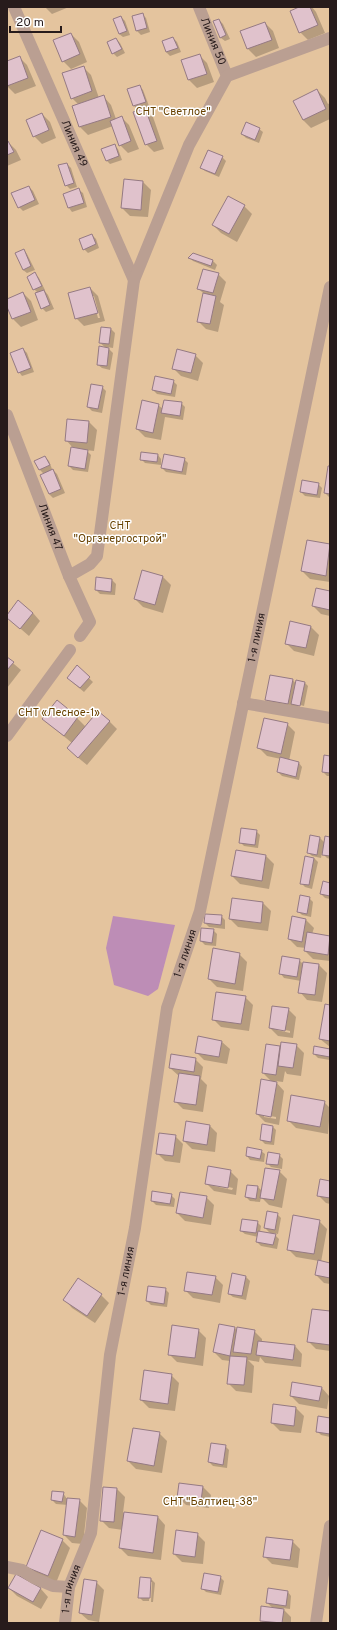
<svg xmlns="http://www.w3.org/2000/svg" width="337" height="1630" font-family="Overpass,sans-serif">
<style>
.green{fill:#e4c49e}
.water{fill:#bd8db6}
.shadow{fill:#0003;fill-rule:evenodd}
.building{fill:#e0c2cc;stroke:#957a83}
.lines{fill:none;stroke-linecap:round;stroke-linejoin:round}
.minor{stroke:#ba9f92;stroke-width:12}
.labels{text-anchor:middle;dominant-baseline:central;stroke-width:3;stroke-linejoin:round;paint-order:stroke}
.street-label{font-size:11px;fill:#271b1b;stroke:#fff}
.park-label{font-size:11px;fill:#684200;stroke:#fff}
</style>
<rect width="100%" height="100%" fill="#fcefee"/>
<!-- green -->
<path class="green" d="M7,7H330V1623H7Z"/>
<!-- water -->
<path class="water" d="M113,916L175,925L158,989L148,996L114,985L106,948Z"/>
<!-- shadow -->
<path class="shadow" d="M45,7H69L52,14Z
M301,7H312L316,12L325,33L308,40L300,32Z
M142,14L146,18L150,32L141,35L137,31Z
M121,17L125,21L130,35L123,37L119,34Z
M219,20L223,24L230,39L225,41L221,38L214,22Z
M265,23L273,31L279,48L256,57L248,49Z
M71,34L79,42L87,62L71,69L63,61Z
M173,38L177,42L181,52L170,56L166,52Z
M116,39L120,43L125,53L117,57L113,53Z
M199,55L207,63L214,82L197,88L189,80Z
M19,57L27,65L36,86L15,94L7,86V62Z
M83,67L91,75L99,98L104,97L111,105L116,119L121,117L129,125L139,149L128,153L120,145L113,126L88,135L80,127L79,105L72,98Z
M139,86L143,90L149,106L138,110L134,106L128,89Z
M317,90L325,98L328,104L330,103V119L311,128L303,120L294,101Z
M145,109L153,117L164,149L154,152L146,144Z
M42,114L50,122L56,138L42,144L34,136Z
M259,129L263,132L259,143L246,138L242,134Z
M7,142H8L16,150L21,160L7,166Z
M114,145L118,149L122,160L110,164L106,160Z
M222,157L226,161L219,177L205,171L201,167Z
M67,164L71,168L77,187L70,189L66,185Z
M143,182L151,190L148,217L130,216L122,208Z
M29,187L33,191L39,204L23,211L19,207Z
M79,190L83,193L87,207L72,212L69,208Z
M244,206L252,214L237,242L221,233L213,225Z
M92,235L96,239L99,248L88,253L84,249Z
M24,250L27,254L35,270L27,273L23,270Z
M193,254L213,261L217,265L215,270L193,261L190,258Z
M35,274L39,278L45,290H44L48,295L54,309L46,312L42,308L38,293L34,289Z
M218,274L226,282L220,302L224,305L218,332L206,329L198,321L204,294L198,288Z
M90,288L98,296L105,321L84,326L76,318ZM92,296H94L100,318H98Z
M23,293L31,301L38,320L21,327L13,319L7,305V300Z
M102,328L111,329L115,333L113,348L107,347L113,353L110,370L102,368L98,365L106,348L100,343Z
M23,349L27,353L34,372L22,376L19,372Z
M195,355L203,363L198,381L181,376L173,368Z
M173,381L177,385L175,397L157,394L153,390Z
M102,387L106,391L102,413L92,411L88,407Z
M181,403L185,407L183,420L165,417L161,440L145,437L137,429L158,405L163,409Z
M68,420L89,422L97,430L94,451L86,450L91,455L88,472L73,470L69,466L74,449L66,440Z
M158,455L161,459V465L145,463L141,459Z
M45,457L49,461L52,469L57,474L65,493L53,498L49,494L44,474L39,469Z
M184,459L188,463L186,475L166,472L162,468Z
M330,467V498L325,493Z
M318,484L322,488L320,498L305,496L301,492Z
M307,541L330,545V582L310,579L302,571Z
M163,577L171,585L163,613L143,607L135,599Z
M112,580L116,584L115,595L100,594L96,590Z
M330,592V616L321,614L313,606Z
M33,613L40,621L29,636L7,617Z
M311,627L319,635L314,656L294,651L286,643Z
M7,658L21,670L7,688Z
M77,667L93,682L84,692L72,682Z
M293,680L296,684L304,682L308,686L304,706L297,704V706L304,708L274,707L266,699Z
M77,718L86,727L109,721L117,729L87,765L76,756L72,743L43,719Z
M287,724L295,732L289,761L299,763L302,767L299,780L282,776L278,772L281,759L267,756L259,748Z
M330,757V776H327L323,772Z
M256,831L260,835L258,848L244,846L240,842Z
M320,838L325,843L330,838V859L327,858L322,853L321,858L312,856L308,852Z
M266,856L274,864L269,889L240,884L232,876Z
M314,858L318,862L312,889L305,887L301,883Z
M330,884V899L325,898L321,894Z
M309,898L313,902L311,917L302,915L298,911Z
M263,903L271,911L268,931L238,927L230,919Z
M221,916L225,920V929L209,927L205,923Z
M306,920L314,928L312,934L330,937V961L313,959L305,951L306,948L297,947L289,939Z
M213,930L217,934L216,946L205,945L201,941Z
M239,954L247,962L243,991L217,987L209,979Z
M299,960L304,965H319L327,973L322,1002L307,1000L300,992L301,981L284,978L281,974Z
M245,997L253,1005L249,1031L221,1027L213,1019Z
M330,1006V1047L320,1039Z
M288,1009L296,1017L293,1038L278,1036L270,1028ZM277,1028L290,1031V1033L277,1030Z
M222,1042L230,1049L227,1064L204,1060L196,1052Z
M296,1045L304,1053L301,1076L287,1074L285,1071L283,1082L275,1081L284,1091L279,1125L265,1122L257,1114L262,1080L272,1082L263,1073L279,1047L281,1049ZM264,1115L276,1117V1119L264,1117Z
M330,1050V1060L318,1058L314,1054Z
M195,1059L203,1067L201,1079L207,1085L203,1112L183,1109L175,1101L179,1076L170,1068Z
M324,1102L330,1108L328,1134L296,1128L288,1120Z
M209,1125L217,1133L215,1152L192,1149L184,1141Z
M272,1126L276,1130L274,1145L265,1144L261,1140Z
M175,1136L183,1144L180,1163L165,1161L157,1153Z
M261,1151L265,1154L264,1162L250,1160L247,1156Z
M279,1155L283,1159L282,1169L271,1167L267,1163Z
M230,1171L238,1179L236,1195L214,1191L206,1183ZM214,1184L233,1188L232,1190L214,1186Z
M279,1171L287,1179L282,1208L269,1205L261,1197L260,1202L250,1201L246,1197L247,1186L258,1187L262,1191Z
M330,1182V1204L326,1203L318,1195Z
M171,1195L175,1199L174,1207L156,1205L152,1201Z
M206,1197L214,1205L211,1225L185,1221L177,1213Z
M277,1214L281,1218L278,1234L273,1233L279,1239L277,1249L261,1246L257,1242L258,1237L245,1234L241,1231L257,1222L261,1226L260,1232L271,1234L265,1228Z
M319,1221L327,1229L321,1262L330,1264V1284L324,1283L316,1275L319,1261L296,1257L288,1249Z
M233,1274L246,1277L250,1281L246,1300L233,1297L229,1294Z
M215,1277L223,1285L220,1303L193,1298L185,1290Z
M79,1279L101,1295L109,1303L95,1323L72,1308L65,1300Z
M165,1289L169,1293L167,1307L151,1305L147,1301Z
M330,1312V1351L316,1349L308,1341Z
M235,1328L237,1331H254L262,1339V1342L295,1346L302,1354L301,1367L265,1363L260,1357L259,1362L248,1360L254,1366L252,1393L236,1391L228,1383L230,1361L222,1360L214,1352Z
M198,1330L206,1338L203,1366L177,1362L169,1354Z
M171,1375L179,1383L175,1411L149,1408L141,1400Z
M322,1388L329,1396L327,1409L299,1404L291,1396Z
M296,1408L304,1416L301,1433L280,1431L272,1423Z
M330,1419V1437L321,1435L317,1431Z
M159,1433L167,1441L162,1473L136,1469L128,1461Z
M225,1446L229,1450L227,1468L213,1466L209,1462Z
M180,1484L203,1487L211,1495L209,1508L186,1505L178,1497Z
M117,1489L125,1497L123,1513L158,1517L165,1525L161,1560L128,1556L120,1548L123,1530L109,1528L101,1520Z
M63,1493L67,1499L79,1500L87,1508L83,1544L72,1543L64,1535L68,1505L56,1504L52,1500Z
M197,1534L205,1542L203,1564L182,1562L174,1554Z
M62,1540L70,1548L56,1583L35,1575L27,1567Z
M292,1541L300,1549L298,1568L272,1564L264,1556Z
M220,1577L224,1581L221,1595L206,1592L202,1588Z
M141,1579H151L155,1583L153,1602H151L152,1582H150L149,1601H143L139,1597Z
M96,1582L104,1590L99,1622L88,1620L80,1613Z
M9,1588L41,1589L48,1597L41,1609L17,1596Z
M288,1592L291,1596L290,1609L282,1608L291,1617V1623H292H263L261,1620L273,1608L267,1603Z"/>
<!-- building -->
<path class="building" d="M299,7H310L318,25L299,33L290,11Z
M143,13L147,28L136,31L132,16Z
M121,16L127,31L119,34L113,19Z
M219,19L226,35L220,38L213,21Z
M265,22L272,40L247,49L240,31Z
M71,33L80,54L62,62L53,40Z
M173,37L178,48L166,52L162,41Z
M116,38L122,49L112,54L107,42Z
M200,54L207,74L188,80L181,60Z
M20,56L28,78L7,86V61Z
M84,66L92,91L71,99L62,73Z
M140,85L146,102L133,106L127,89Z
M317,89L326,109L303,120L293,101Z
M104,95L111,117L79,127L72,106Z
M145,108L157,141L145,145L133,112Z
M42,113L49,130L33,137L26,120Z
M122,116L131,141L119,146L110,121Z
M246,122L260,128L255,140L241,134Z
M7,141H8L14,152L7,155Z
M115,144L119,156L106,161L101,149Z
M208,150L223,156L215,174L200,168Z
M67,163L74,183L65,186L58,165Z
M124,179L143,181L141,210L121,208Z
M29,186L35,200L18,208L11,193Z
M79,188L84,203L68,208L63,194Z
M228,196L245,205L229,234L212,225Z
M92,234L96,244L83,250L79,239Z
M24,249L31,266L23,270L15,253Z
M193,253L213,260L211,266L188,258Z
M203,269L219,273L213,293L197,289Z
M35,272L42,286L33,290L27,277Z
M90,287L98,313L75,319L68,293Z
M44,290L50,305L41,309L35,293Z
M23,292L31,312L12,319L7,307V299Z
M203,293L216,296L210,324L197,322Z
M101,327L111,328L109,344L99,343Z
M99,346L109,348L107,366L97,365Z
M23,348L31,368L18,373L10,353Z
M177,349L196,354L191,373L172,369Z
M155,376L174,380L171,394L152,390Z
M91,384L103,386L98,409L87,407Z
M142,400L159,404L153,433L136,429Z
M164,400L182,402L180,416L161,413Z
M67,419L89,421L87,443L65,441Z
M71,447L88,450L85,469L68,466Z
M141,452L158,454L157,462L140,460Z
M164,454L185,458L182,472L161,468Z
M45,456L50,465L39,470L34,461Z
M328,466H330V494L324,493Z
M53,469L61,489L49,494L40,475Z
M302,480L319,483L317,495L300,492Z
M307,540L330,544L326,576L301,571Z
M142,570L163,576L155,605L134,599Z
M96,577L112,579L111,592L95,590Z
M316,588L330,591V610L312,606Z
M18,600L33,613L20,629L7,618V615Z
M290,621L311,626L306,648L285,644Z
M7,657L14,662L7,670Z
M77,665L90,677L80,688L67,678Z
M270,675L293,679L288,704L265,700Z
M296,680L305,682L300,706L291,704Z
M57,700L78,717L64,736L42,719Z
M98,711L110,721L78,758L67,748Z
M264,718L288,723L281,754L257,748Z
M324,755L330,756V773L322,772Z
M280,757L299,762L296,777L277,772Z
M241,828L257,830L255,845L239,843Z
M310,835L320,837L317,855L307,853Z
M325,836L330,837V856L322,855Z
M236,850L266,855L262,881L231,876Z
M305,856L314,858L309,885L300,884Z
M323,881L330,883V896L320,894Z
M300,895L310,897L307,914L297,912Z
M232,898L263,902L261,923L229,919Z
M205,914L222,915L221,925L204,923Z
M292,916L306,919L302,942L288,939Z
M201,928L214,929L212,943L200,941Z
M307,932L330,936L328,955L304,951Z
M213,948L240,953L235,984L208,979Z
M282,956L300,959L297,977L279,974Z
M303,962L319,964L315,995L298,993Z
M216,992L246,996L241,1024L212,1020Z
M325,1004L330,1005V1041L319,1039Z
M272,1006L289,1008L285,1031L269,1028Z
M198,1036L222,1041L219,1057L195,1053Z
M281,1042L297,1044L293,1068L278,1066Z
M266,1044L280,1046L276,1075L262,1073Z
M314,1046L330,1049V1057L313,1054Z
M171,1054L196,1058L194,1072L169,1068Z
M179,1073L200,1076L196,1105L174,1102Z
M261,1079L277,1082L271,1117L256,1114Z
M291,1095L325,1101L320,1127L287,1121Z
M186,1121L210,1125L207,1145L183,1141Z
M262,1124L273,1126L271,1142L260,1140Z
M159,1133L176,1135L173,1156L156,1154Z
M247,1147L262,1150L260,1159L246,1156Z
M268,1152L280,1154L278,1165L266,1164Z
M208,1166L231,1170L228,1188L205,1184Z
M265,1168L280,1170L274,1200L260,1198Z
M320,1179L330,1181V1198L317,1196Z
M247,1185L258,1186L256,1199L245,1197Z
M152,1191L172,1194L170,1204L151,1201Z
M180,1192L207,1196L203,1218L176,1213Z
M267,1211L278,1213L275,1230L264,1228Z
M293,1215L320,1220L314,1254L287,1250Z
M242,1219L258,1221L256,1233L240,1231Z
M258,1231L276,1234L273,1245L256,1242Z
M318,1260L330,1263V1278L315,1275Z
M187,1272L216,1276L212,1295L184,1291Z
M232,1273L246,1276L242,1296L228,1294Z
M78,1278L102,1294L87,1316L63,1300Z
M148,1286L166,1288L164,1304L146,1301Z
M312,1309L330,1311V1345L307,1342Z
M219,1324L235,1327L230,1356L213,1352Z
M172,1325L199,1329L195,1358L168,1355Z
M237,1327L255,1330L251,1354L233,1352Z
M258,1341L295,1345L293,1360L256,1355Z
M230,1356L247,1357L244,1385L227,1384Z
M144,1370L172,1374L168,1404L140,1400Z
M292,1382L322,1387L319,1401L290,1396Z
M273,1404L296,1407L294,1426L271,1423Z
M318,1416L330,1418V1434L316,1432Z
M133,1428L160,1432L154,1466L127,1461Z
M211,1443L226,1445L223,1465L208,1462Z
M179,1483L203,1486L201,1501L177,1498Z
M103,1487L117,1488L114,1522L100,1521Z
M52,1491L64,1492L62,1502L51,1500Z
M67,1498L80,1499L75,1537L63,1535Z
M124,1512L158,1516L153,1553L119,1548Z
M41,1530L63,1539L48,1576L26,1567Z
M176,1530L198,1533L195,1557L173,1554Z
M266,1537L293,1540L290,1560L263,1557Z
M204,1573L221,1576L218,1592L201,1589Z
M16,1574L41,1588L33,1602L8,1588Z
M140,1577L151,1578L150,1598H138Z
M84,1579L97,1581L92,1615L79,1613Z
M268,1588L288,1591L286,1606L266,1603Z
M261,1606L284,1609L282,1623L260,1621Z"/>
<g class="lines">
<!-- minor -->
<g class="minor">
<path id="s1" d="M14,7L134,280"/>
<path id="s2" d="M199,7L227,76"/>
<path id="s3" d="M7,415L69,576L90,622L80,636"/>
<path d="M69,576L90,564L97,556L134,280L189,145L227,76L330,38"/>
<path d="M243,703L330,718"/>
<path d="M7,736L70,650"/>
<path d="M7,1567L22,1570L34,1578L53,1586L69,1587"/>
<path id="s4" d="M65,1623L69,1587L91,1533L110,1355L135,1228L167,1008L200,911L330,287"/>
<path d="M316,1623L330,1526"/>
</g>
</g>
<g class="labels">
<!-- street labels -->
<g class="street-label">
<text stroke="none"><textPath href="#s2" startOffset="37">Линия 50</textPath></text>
<text stroke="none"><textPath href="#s1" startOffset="149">Линия 49</textPath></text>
<text stroke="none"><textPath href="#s3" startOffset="120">Линия 47</textPath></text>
<text stroke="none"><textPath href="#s4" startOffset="1007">1-я линия</textPath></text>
<text stroke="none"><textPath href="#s4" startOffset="683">1-я линия</textPath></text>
<text stroke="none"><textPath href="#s4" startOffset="359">1-я линия</textPath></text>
<text stroke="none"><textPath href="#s4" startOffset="35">1-я линия</textPath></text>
</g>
<!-- park labels -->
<g class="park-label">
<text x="173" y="112">СНТ "Светлое"</text>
<text x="120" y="526">СНТ<tspan x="120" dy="13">"Оргэнергострой"</tspan></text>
<text x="59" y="713">СНТ «Лесное-1»</text>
<text x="210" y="1502">СНТ "Балтиец-38"</text>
</g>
</g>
<!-- border -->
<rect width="337" height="1630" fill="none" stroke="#271b1b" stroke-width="16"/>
<!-- scale -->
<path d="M10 26v6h51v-6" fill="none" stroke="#271b1b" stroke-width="2"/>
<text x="16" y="26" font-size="12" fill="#271b1b" stroke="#ffffff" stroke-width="3" paint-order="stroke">20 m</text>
</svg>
